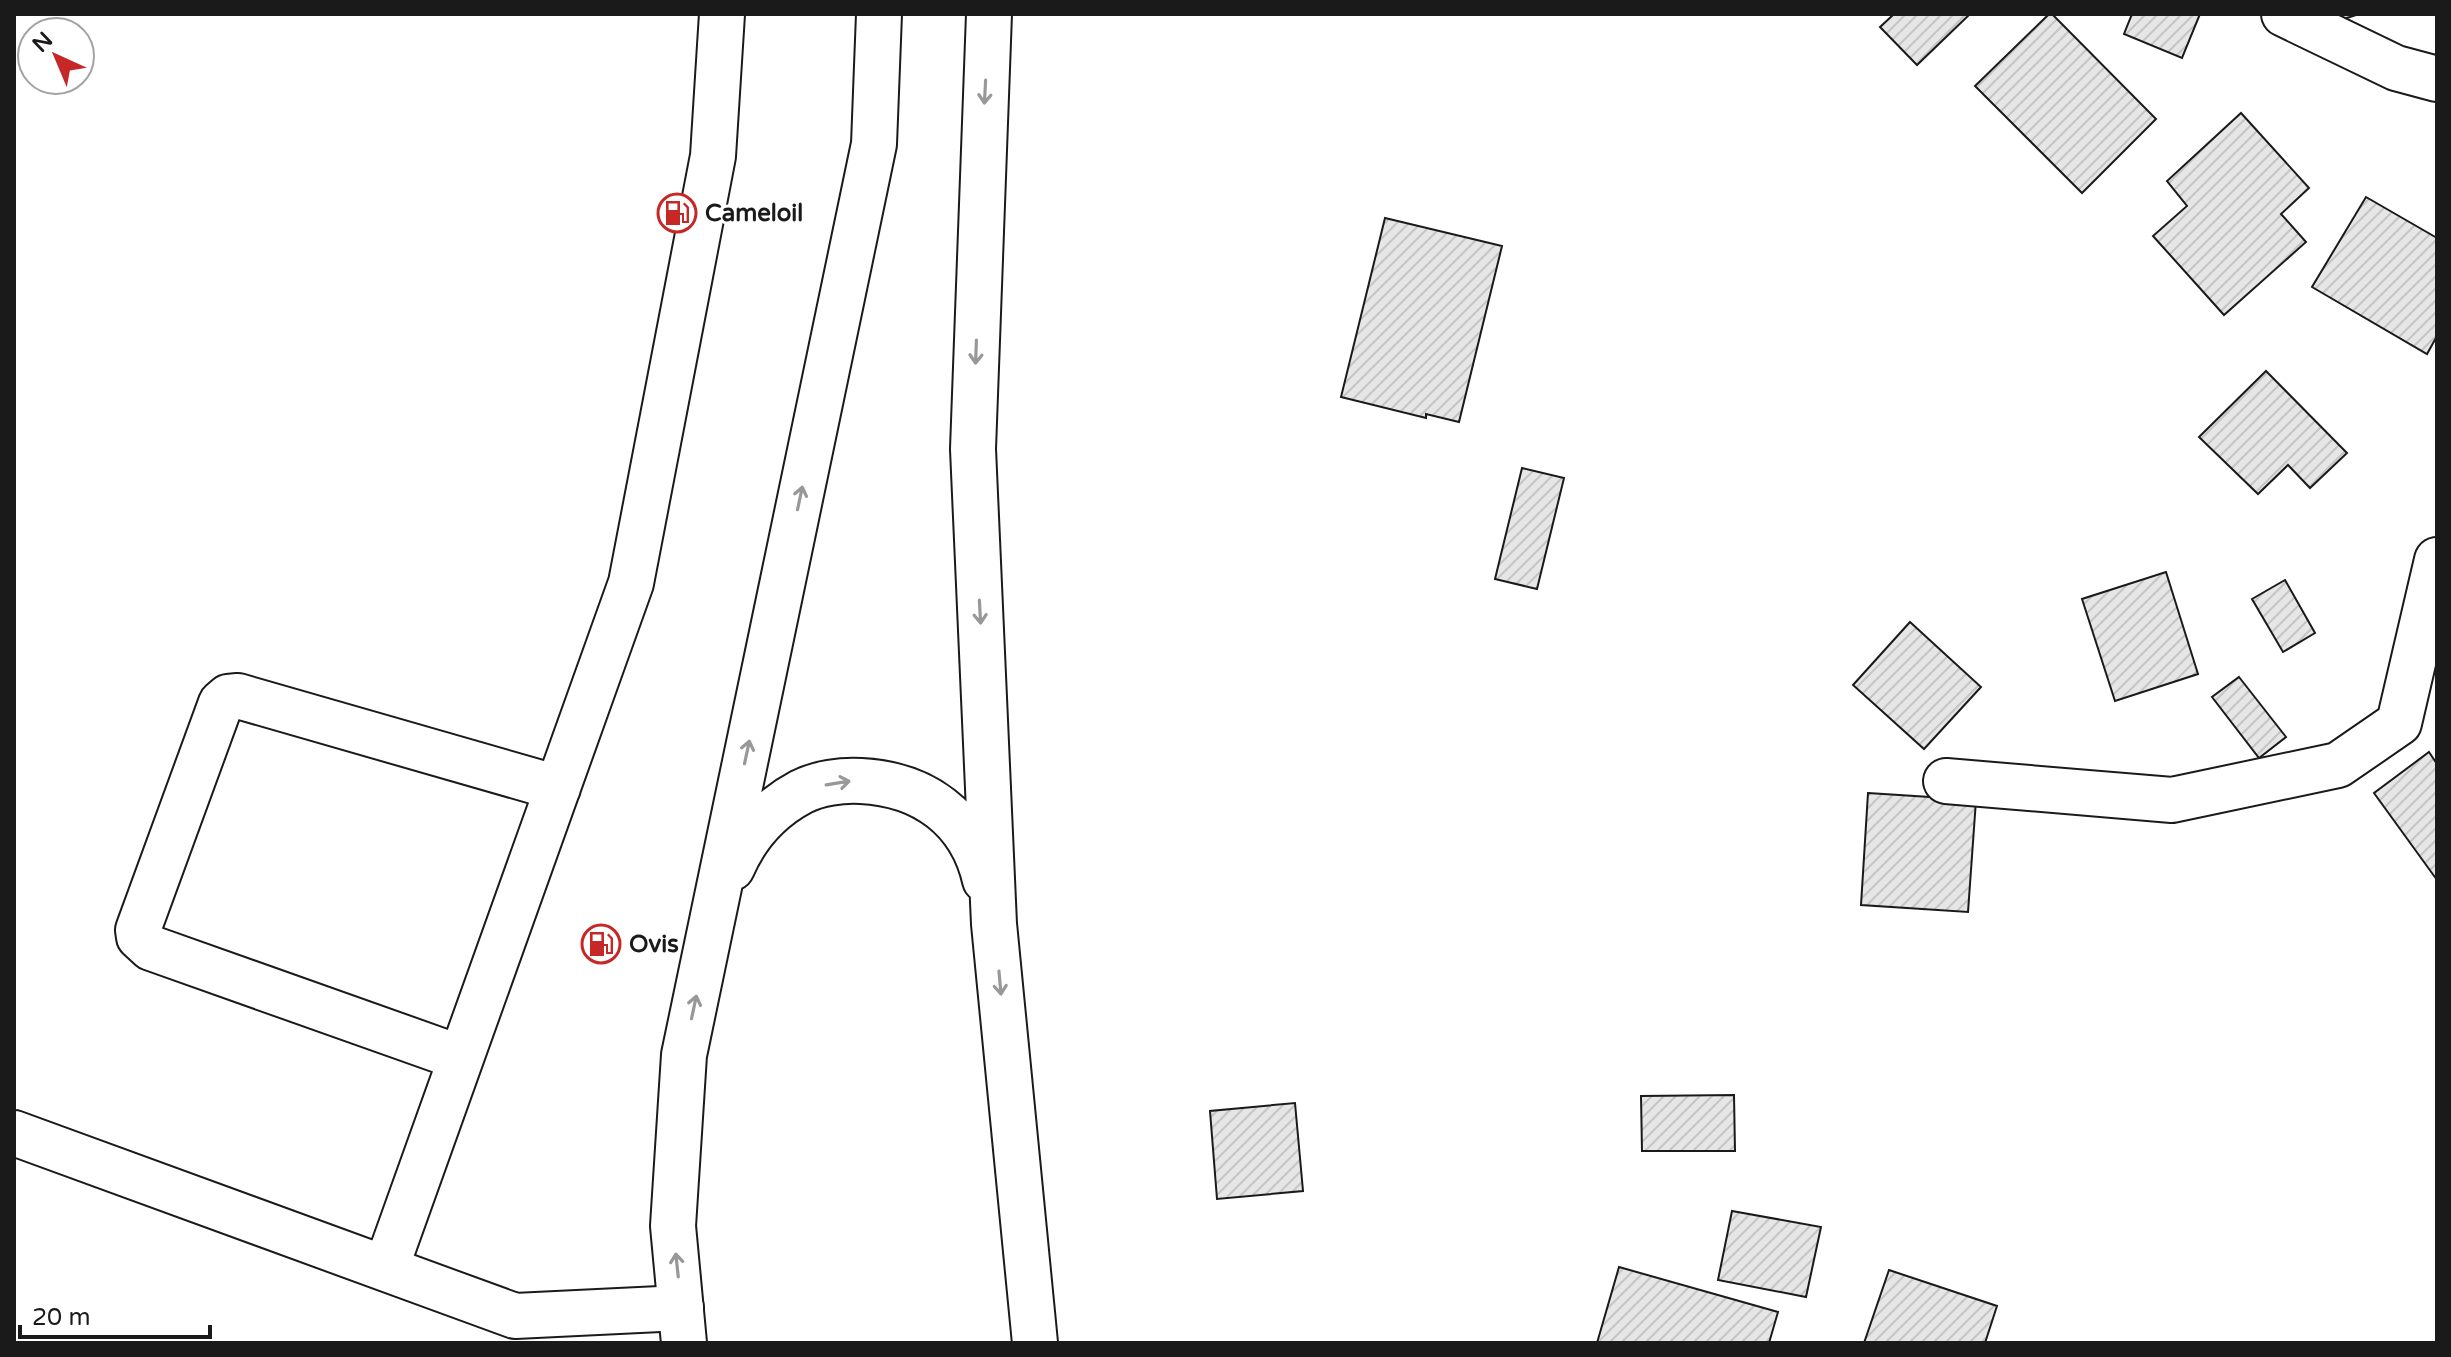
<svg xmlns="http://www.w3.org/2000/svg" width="2451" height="1357" font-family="'Varela Round',sans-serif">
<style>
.building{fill:url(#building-hatch);stroke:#1a1a1a;stroke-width:2}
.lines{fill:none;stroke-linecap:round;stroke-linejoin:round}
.minor-casing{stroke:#1a1a1a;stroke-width:48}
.major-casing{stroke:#1a1a1a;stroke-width:48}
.minor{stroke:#fff;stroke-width:44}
.major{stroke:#fff;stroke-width:44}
.oneway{stroke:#989898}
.labels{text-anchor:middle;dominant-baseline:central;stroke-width:6;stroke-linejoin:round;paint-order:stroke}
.poi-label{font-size:24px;font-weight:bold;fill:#1a1a1a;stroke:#fff;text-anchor:start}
</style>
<defs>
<pattern id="building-hatch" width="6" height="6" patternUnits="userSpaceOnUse" patternTransform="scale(2)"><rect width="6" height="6" fill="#e6e6e6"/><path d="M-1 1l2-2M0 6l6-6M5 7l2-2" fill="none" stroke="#c5c5c5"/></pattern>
</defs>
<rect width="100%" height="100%" fill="#fff"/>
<!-- building -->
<path class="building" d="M1894,14H1970L1917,65L1880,27Z
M2049,14H2052L2156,119L2082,193L1975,86Z
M2132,14H2200L2182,58L2124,34Z
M2336,14H2359L2338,21Z
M2241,113L2309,188L2281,214L2306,242L2224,315L2153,236L2187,206L2167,181Z
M2366,197L2437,238V336L2427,354L2312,287Z
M1385,218L1502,246L1459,422L1426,414V418L1341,397Z
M2266,371L2347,453L2310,488L2288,465L2258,494L2199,437Z
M1522,468L1564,478L1537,589L1495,579Z
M2166,572L2198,674L2115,701L2082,599Z
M2285,580L2315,633L2283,652L2252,599Z
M1910,622L1981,687L1924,749L1853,685Z
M2239,677L2286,737L2259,758L2212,697Z
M2429,752L2437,764V880L2374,793Z
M1868,793L1976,800L1968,912L1861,905Z
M1734,1095L1735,1151H1642L1641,1096Z
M1295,1103L1303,1191L1217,1199L1210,1111Z
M1732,1211L1821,1227L1806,1297L1718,1280Z
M1619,1267L1778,1312L1769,1343H1597Z
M1889,1270L1997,1306L1985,1343H1864Z"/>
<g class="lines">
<!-- minor casing -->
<g class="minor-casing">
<path id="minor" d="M2284,14L2396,68L2437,79
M1946,781L2172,800L2338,765L2399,723L2437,560
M461,1058L151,948L139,937L138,930L221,703L228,697L238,696L558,788
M14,1133L515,1316L681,1308
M386,1268L631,583L713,156L722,14"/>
</g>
<!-- major casing -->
<g class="major-casing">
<path id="major" d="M989,14L973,449L994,924L1035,1343
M732,868C746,835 769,809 801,792C818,783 842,780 861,781C923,784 971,818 985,880
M684,1343L673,1226L684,1055L874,144L879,14"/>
</g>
<!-- minor -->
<use href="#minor" class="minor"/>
<!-- major -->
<use href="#major" class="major"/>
</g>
<!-- one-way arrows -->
<defs><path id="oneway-shaft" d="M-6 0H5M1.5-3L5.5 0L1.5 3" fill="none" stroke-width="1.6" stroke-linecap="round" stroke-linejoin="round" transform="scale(2)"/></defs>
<g class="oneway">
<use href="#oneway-shaft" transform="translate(985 92) rotate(93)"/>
<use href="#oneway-shaft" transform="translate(976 352) rotate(92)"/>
<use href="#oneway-shaft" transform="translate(800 498) rotate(-78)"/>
<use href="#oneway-shaft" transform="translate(980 612) rotate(87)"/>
<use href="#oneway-shaft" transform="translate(747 752) rotate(-78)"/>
<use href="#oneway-shaft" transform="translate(838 783) rotate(-9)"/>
<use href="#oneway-shaft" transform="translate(1000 983) rotate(85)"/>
<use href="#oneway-shaft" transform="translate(694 1007) rotate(-78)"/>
<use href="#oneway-shaft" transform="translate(677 1265) rotate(-96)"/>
</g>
<!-- icons -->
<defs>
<g id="fuel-ring" transform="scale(2)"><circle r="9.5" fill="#fff" stroke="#c62828" stroke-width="1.5"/><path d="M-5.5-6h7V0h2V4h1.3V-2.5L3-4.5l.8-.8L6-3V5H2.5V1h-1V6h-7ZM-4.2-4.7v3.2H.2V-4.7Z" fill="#c62828"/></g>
</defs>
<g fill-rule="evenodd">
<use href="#fuel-ring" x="677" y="213"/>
<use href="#fuel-ring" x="601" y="944"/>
</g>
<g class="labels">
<!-- poi labels -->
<g class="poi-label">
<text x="705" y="213">Cameloil</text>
<text x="629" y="944">Ovis</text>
</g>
</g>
<!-- border -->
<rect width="2451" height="1357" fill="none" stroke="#1a1a1a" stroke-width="32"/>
<!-- north arrow -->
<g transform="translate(56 56) rotate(316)"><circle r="38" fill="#ffffff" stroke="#a3a3a3" stroke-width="2"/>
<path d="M0-6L14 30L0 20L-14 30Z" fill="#c62828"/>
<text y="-12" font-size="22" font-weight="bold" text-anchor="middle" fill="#1a1a1a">N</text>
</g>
<!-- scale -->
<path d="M20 1325v12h190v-12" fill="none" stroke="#1a1a1a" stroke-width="4"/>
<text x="32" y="1325" font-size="24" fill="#1a1a1a" stroke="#ffffff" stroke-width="6" paint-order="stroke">20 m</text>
</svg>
